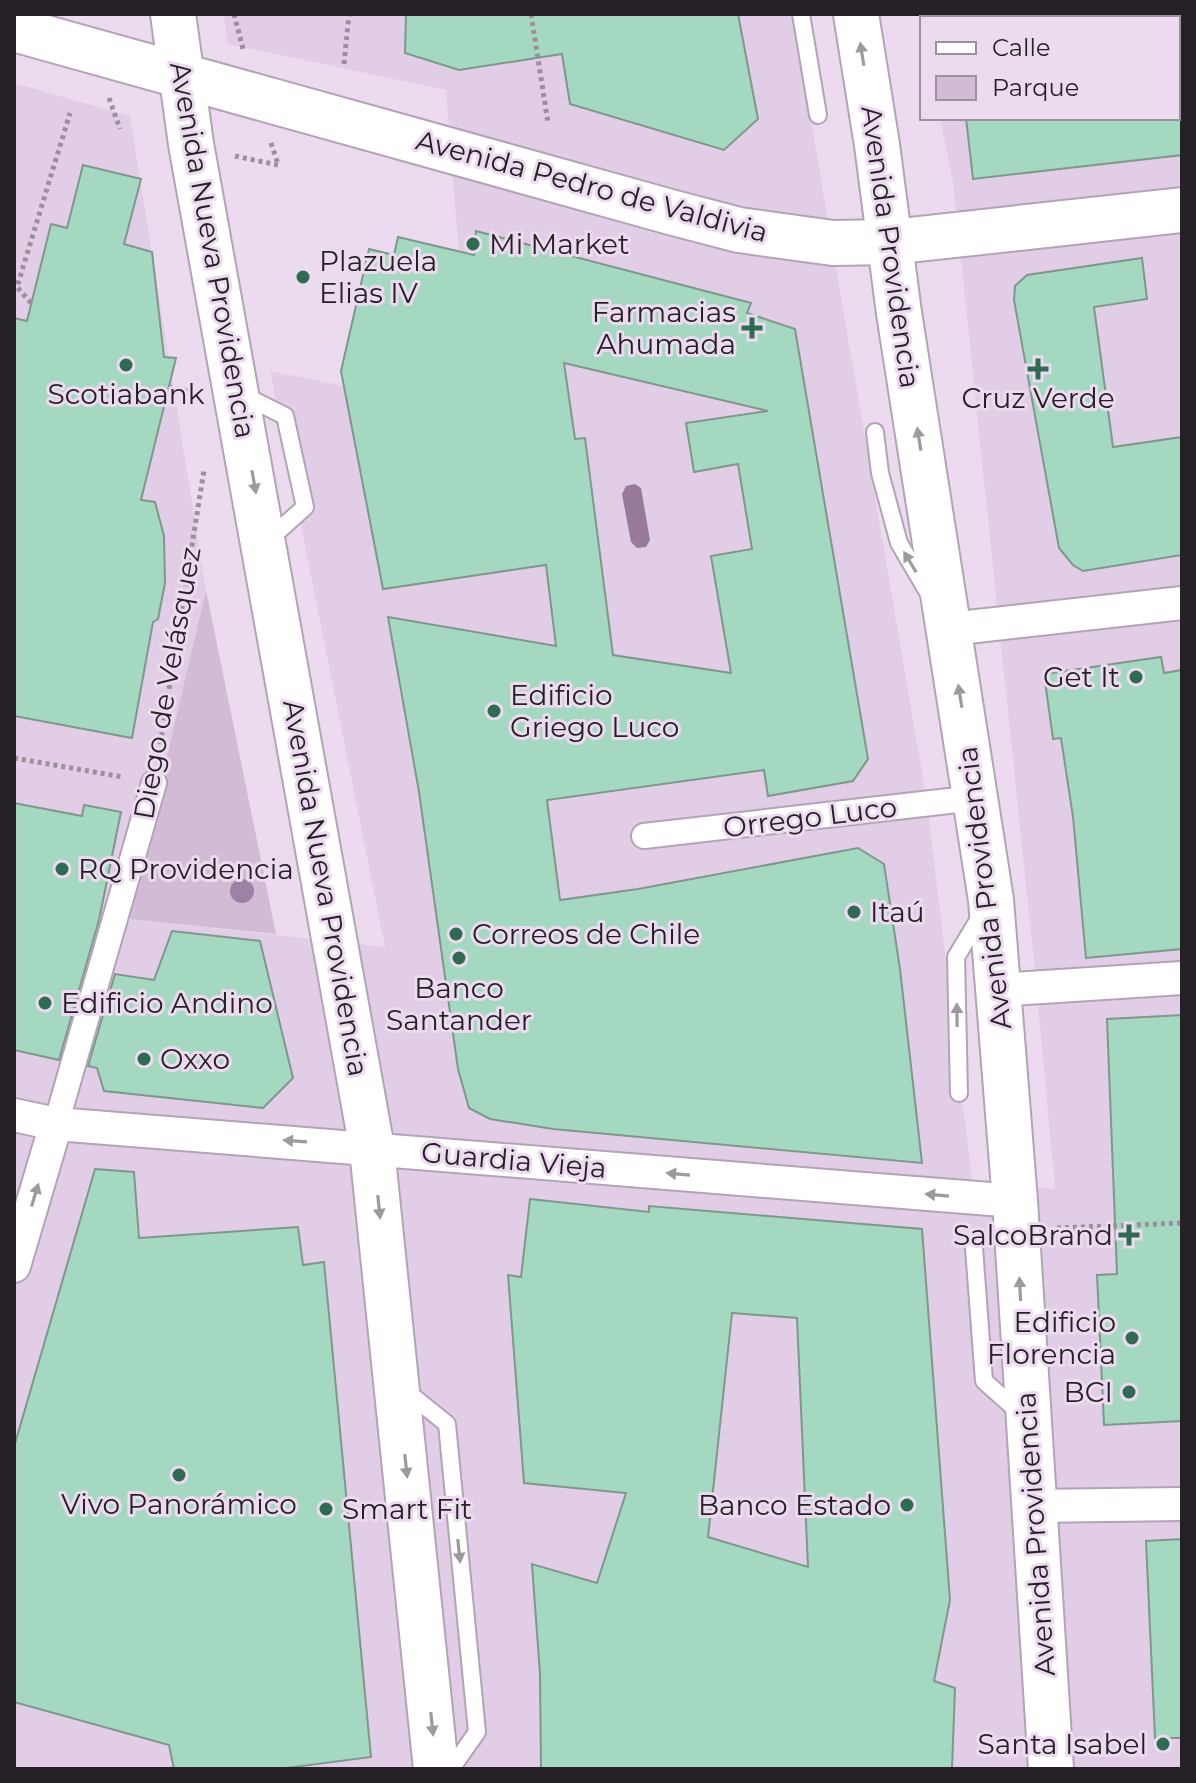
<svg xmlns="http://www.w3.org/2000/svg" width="1196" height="1783" font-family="Montserrat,sans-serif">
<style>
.built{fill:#e2cde6}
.green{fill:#d2bcd5}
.water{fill:#987a9d}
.building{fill:#a4d8c1;stroke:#7f978c;stroke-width:2;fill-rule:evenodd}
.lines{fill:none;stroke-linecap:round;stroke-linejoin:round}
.service-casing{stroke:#b3a3b6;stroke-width:20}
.pedestrian-casing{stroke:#b3a3b6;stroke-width:28}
.minor-casing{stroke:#b3a3b6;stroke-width:36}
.secondary-casing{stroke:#b3a3b6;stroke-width:48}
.primary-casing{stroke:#b3a3b6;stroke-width:48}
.path{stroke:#9b8f9d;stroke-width:5;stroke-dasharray:4 4;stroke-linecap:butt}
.service{stroke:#fff;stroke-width:16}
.pedestrian{stroke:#fff;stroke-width:24}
.minor{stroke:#fff;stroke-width:32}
.secondary{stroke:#fff;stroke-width:44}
.primary{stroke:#fff;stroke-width:44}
.tree{fill:#9f81a5}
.oneway{fill:#9d9a9d}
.poi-dot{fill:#2f6a53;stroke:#ecdbef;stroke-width:3}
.labels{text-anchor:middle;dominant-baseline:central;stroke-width:6;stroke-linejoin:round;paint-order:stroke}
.street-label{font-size:28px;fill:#251f26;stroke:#ecdbef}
.poi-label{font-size:28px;fill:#251f26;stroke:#ecdbef;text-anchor:start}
</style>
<rect width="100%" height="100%" fill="#ecdbef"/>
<!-- built -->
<path class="built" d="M223,14H793L927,802L972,1180L1055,1189L1035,972L953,182L940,118H1178V18H922V27L919,14H1182V1769H14V83L130,116L206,590L129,919L385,947L270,371L471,411L446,90L228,44Z"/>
<!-- green -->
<path class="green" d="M206,590L276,934L129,919Z"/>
<!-- water -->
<path class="water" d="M635,484L641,488L650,540L646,547L637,548L631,542L622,494L626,486Z"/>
<!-- building -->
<path class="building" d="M406,14H738L758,119L724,150L570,104L562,54L459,70L405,53Z
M966,118H1182V155L973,179Z
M83,165L141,179L124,244L152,252L164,357L176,358L141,500L155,502L164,536L165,583L158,619L153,622L132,738L14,716V318L27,321L51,224L67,228Z
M476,231L751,303L747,313L795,329L868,759L853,781L768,796L764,770L547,800L560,900L638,889L858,848L884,864L900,969L922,1163L553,1129L490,1119L469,1108L458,1069L419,792L388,617L556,646L546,565L383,589L341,371L369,249L394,255L398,237L474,255ZM564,363L768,411L686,423L694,472L738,464L752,549L711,556L731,673L613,655L585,438L575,439Z
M1142,258L1147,299L1094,307L1113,447L1182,437V555L1083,571L1073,565L1059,548L1014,300L1015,286L1027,275Z
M1161,657L1164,673L1182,670V949L1086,958L1073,817L1061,738L1053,739L1044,674Z
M14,803L82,816L84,805L121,812L99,920L59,1060L14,1050Z
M172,931L260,941L293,1078L263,1108L104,1091L97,1068L88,1066L115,974L154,980Z
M1182,1015V1421L1104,1425L1097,1275L1117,1274L1107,1019Z
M95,1169L134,1172L139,1238L298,1227L303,1265L324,1262L371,1757L279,1769H174L169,1745L14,1702V1447Z
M530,1199L649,1212V1206L922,1229L950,1600L934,1681L955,1688L952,1769H541L540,1674L532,1564L597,1583L626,1493L524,1483L508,1275L521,1277ZM732,1313L797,1318L808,1567L708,1537Z
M1182,1539V1738H1155L1146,1541Z"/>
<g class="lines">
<!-- service casing -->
<g class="service-casing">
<path id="service" d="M801,14L818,115
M243,395L285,416L305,507L266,542
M875,432L880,473L899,543L929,594
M959,1093L956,957L982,914
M974,1248L984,1381L1020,1413
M406,1391L447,1424L477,1732L451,1769"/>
</g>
<!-- pedestrian casing -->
<g class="pedestrian-casing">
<path id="pedestrian" d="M644,836L975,798
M56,1124L154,783"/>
</g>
<!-- minor casing -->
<g class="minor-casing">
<path id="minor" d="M950,629L1182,603
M998,990L1182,978
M14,1115L56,1124L1015,1201
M14,1266L56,1124
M1033,1506L1182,1504"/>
</g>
<!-- secondary casing -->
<g class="secondary-casing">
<path id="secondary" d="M14,29L674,213L739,230L833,243L891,242L1182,210"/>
</g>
<!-- primary casing -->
<g class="primary-casing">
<path id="primary" d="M173,14L191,144L372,1149L436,1769
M856,14L877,145L899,313L991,900L1015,1201L1051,1769"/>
</g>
<!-- path -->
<path class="path" d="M234,14L243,49
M531,14L548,123
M344,64L349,14
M109,98L120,129
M271,143L278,164
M235,156L278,165
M31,303L17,287L70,113
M168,387L192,392
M159,752L204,470
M14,758L123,777
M1057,1228L1182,1223"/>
<!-- service -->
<use href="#service" class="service"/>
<!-- pedestrian -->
<use href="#pedestrian" class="pedestrian"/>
<!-- minor -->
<use href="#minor" class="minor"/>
<!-- secondary -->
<use href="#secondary" class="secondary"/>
<!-- primary -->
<use href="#primary" class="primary"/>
</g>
<!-- trees -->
<circle class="tree" cx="242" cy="891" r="12"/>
<!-- one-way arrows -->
<defs><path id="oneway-solid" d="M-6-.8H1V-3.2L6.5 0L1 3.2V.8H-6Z" transform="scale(2)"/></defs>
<g class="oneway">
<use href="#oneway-solid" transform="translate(862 54) rotate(-99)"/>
<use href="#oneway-solid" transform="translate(919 439) rotate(-99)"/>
<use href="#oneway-solid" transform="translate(254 482) rotate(80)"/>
<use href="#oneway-solid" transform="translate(910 562) rotate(-121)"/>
<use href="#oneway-solid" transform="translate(960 696) rotate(-99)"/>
<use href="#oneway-solid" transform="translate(957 1015) rotate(-91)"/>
<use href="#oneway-solid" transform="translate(295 1141) rotate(-176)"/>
<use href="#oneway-solid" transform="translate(678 1174) rotate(-175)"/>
<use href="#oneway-solid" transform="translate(35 1195) rotate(-73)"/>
<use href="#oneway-solid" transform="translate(937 1195) rotate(-175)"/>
<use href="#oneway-solid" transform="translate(379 1207) rotate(84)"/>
<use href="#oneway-solid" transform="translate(1020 1289) rotate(-93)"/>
<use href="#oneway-solid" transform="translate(406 1466) rotate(84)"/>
<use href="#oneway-solid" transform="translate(459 1551) rotate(84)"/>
<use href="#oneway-solid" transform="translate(432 1724) rotate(84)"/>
</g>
<!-- markers -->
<g class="poi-dot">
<circle cx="473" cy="244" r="8"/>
<circle cx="303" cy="277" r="8"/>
<path d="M748 316h8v8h8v8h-8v8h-8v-8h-8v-8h8z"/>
<circle cx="126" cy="365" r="8"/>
<path d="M1034 357h8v8h8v8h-8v8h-8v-8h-8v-8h8z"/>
<circle cx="1136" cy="677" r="8"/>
<circle cx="494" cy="711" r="8"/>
<circle cx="62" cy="869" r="8"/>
<circle cx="854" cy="912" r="8"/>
<circle cx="456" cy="934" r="8"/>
<circle cx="459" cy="958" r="8"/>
<circle cx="45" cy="1003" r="8"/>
<circle cx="144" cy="1059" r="8"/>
<path d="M1125 1223h8v8h8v8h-8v8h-8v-8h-8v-8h8z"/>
<circle cx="1132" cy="1338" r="8"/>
<circle cx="1129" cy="1392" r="8"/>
<circle cx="179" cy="1475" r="8"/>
<circle cx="907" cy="1505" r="8"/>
<circle cx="326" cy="1509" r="8"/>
<circle cx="1163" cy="1744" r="8"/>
</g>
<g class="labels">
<!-- street labels -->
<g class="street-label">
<text transform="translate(592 186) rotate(15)">Avenida Pedro de Valdivia</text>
<text transform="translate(891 247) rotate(82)">Avenida Providencia</text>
<text transform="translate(213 250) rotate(80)">Avenida Nueva Providencia</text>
<text transform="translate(167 683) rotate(-80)">Diego de Velásquez</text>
<text transform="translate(810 817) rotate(-7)">Orrego Luco</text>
<text transform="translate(326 888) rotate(80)">Avenida Nueva Providencia</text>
<text transform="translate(984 888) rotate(-97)">Avenida Providencia</text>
<text transform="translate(514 1160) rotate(5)">Guardia Vieja</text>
<text transform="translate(1035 1534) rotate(-94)">Avenida Providencia</text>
</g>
<!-- poi labels -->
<g class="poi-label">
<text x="489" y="244">Mi Market</text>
<text x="319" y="261">Plazuela<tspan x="319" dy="32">Elias IV</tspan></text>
<text x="736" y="312" text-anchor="end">Farmacias<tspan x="736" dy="32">Ahumada</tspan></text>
<text x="126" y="394" text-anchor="middle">Scotiabank</text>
<text x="1038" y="398" text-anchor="middle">Cruz Verde</text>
<text x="1120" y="677" text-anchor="end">Get It</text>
<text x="510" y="695">Edificio<tspan x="510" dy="32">Griego Luco</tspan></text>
<text x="78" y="869">RQ Providencia</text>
<text x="870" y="912">Itaú</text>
<text x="472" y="934">Correos de Chile</text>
<text x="459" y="988" text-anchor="middle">Banco<tspan x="459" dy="32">Santander</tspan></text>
<text x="61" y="1003">Edificio Andino</text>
<text x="160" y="1059">Oxxo</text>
<text x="1113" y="1235" text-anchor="end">SalcoBrand</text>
<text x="1116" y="1322" text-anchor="end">Edificio<tspan x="1116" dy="32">Florencia</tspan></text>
<text x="1113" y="1392" text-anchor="end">BCI</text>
<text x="179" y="1504" text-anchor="middle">Vivo Panorámico</text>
<text x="891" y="1505" text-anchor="end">Banco Estado</text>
<text x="342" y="1509">Smart Fit</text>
<text x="1147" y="1744" text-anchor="end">Santa Isabel</text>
</g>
</g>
<!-- border -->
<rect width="1196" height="1783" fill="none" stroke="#251f26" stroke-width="32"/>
<!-- legend -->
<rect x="920" y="16" width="260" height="104" fill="#ecdbef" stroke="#9c909f" stroke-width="2"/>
<rect x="936" y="42" width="40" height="12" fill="#ffffff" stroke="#9c909f" stroke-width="2"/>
<text x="992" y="56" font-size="24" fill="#251f26">Calle</text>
<rect x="936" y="76" width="40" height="24" fill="#d2bcd5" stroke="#9c909f" stroke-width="2"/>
<text x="992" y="96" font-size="24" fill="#251f26">Parque</text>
</svg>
